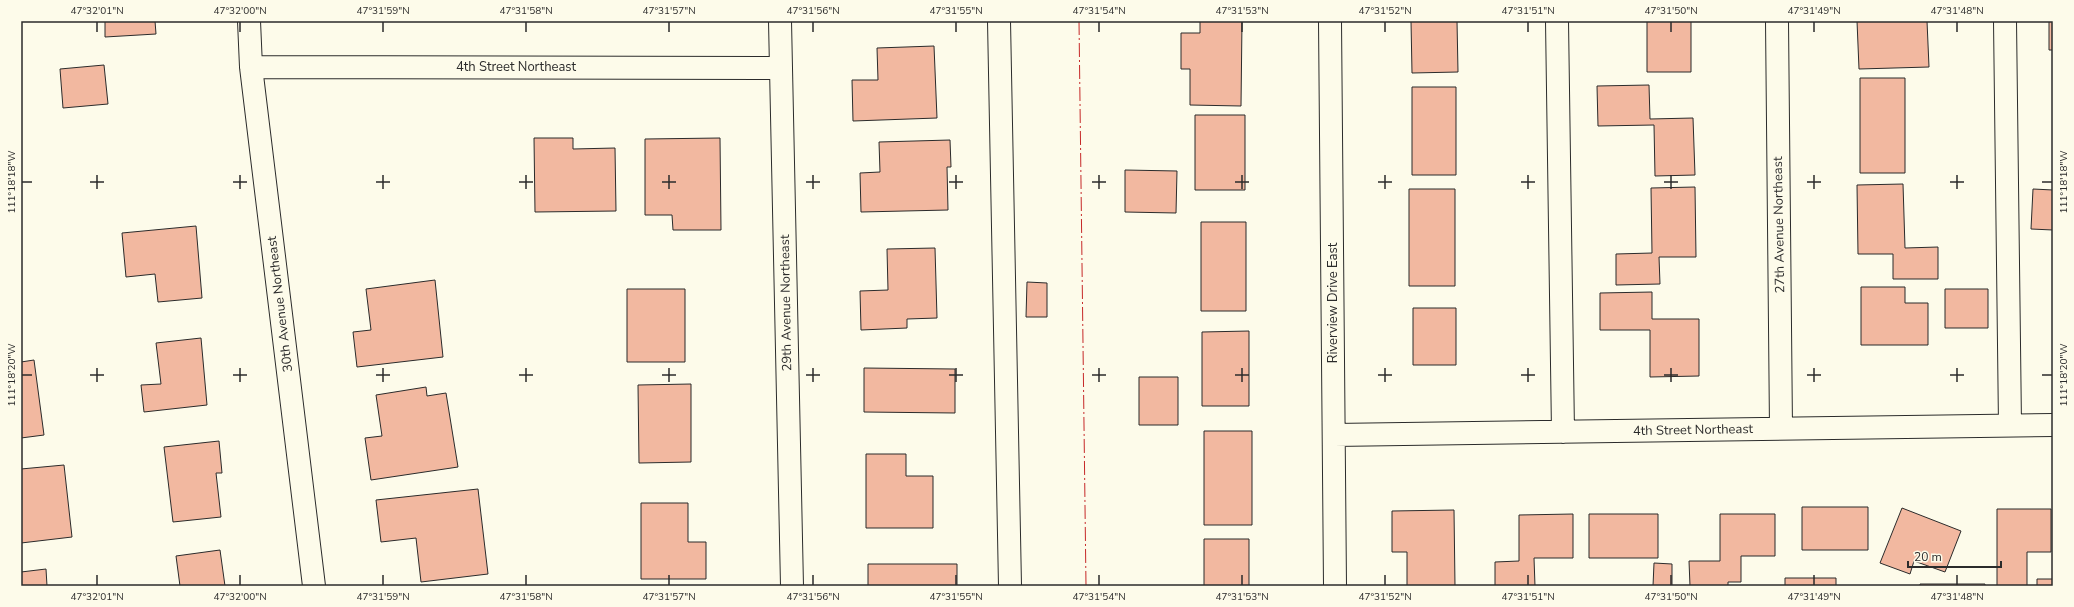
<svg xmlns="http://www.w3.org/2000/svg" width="2074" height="607" font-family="'Nunito Sans',sans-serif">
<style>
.building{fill:#f2b8a0;stroke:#2b2b2b}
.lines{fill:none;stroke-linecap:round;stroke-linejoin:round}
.minor-casing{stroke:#2b2b2b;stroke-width:24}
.minor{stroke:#fdfbea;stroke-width:22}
.power{stroke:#c62828;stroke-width:1;stroke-dasharray:14 3 2 3;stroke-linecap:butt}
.ticks{fill:none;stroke:#2b2b2b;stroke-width:1.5}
.labels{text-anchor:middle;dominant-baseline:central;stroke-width:3;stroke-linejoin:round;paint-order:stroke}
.street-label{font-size:13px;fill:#2b2b2b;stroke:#fdfbea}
.neatline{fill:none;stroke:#2b2b2b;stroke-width:1.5}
.ticks-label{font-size:10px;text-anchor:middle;fill:#2b2b2b}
</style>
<rect width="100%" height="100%" fill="#fdfbea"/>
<!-- building -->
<path class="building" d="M105,21H155L156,34L105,37Z
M1200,21H1242L1241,106L1190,105V69H1181V33H1200Z
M1411,21H1457L1458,72L1412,73Z
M1647,21H1691V72H1647Z
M1857,21H1927L1929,67L1859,69Z
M2049,21H2053V50H2049Z
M934,46L937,118L853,121L852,80H878L877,48Z
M104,65L108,104L63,108L60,69Z
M1860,78H1905V173H1860Z
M1649,85L1650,119L1693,118L1695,175L1655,176L1654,125L1598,126L1597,86Z
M1412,87H1456V175H1412Z
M1195,115H1245V190H1195Z
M534,138H573V149L615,148L616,211L535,212Z
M720,138L721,230H673L672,215H645V139Z
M950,140L951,167H947L948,210L861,212L860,173L880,172L879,142Z
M1125,170L1177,171L1176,213L1125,212Z
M1903,184L1905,248L1938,247V279H1893V254H1858L1857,185Z
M1695,187L1696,257H1659L1660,284L1616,285V254L1652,253L1651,188Z
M1409,189H1455V286H1409Z
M2033,189L2053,190V230L2031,229Z
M1201,222H1246V311H1201Z
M196,226L202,298L158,302L155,274L126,277L122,233Z
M935,248L937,318L907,319V328L861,330L860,291L888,290L887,249Z
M435,280L443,357L357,367L353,332L371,330L366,289Z
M1027,282L1047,283V317H1026Z
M1861,287H1905V303H1928V345H1861Z
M627,289H685V362H627Z
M1945,289H1988V328H1945Z
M1652,292V319H1699V376L1650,377V330H1600V293Z
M1413,308H1456V365H1413Z
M1249,331V406H1202V332Z
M201,338L207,405L144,412L141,385L161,384L156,343Z
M34,360L44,435L21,438V362Z
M864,368L955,369V413L864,412Z
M1139,377H1178V425H1139Z
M691,384V462L639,463L638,385Z
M426,387L427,396L446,393L458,467L371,480L365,438L382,436L376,395Z
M1204,431H1252V525H1204Z
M219,441L222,473H216L221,517L173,522L164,447Z
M866,454H906V476H933V528H866Z
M64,465L72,537L21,543V469Z
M478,489L488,574L421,582L416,538L381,542L376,500Z
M641,503H688V542H706V579H641Z
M1802,507H1868V550H1802Z
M1902,508L1961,531L1945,572L1914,561L1910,574L1880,563Z
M1997,509H2051V552H2027V586H1997Z
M1454,510L1455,586H1407V552H1392V511Z
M1573,514V558H1534L1535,586H1495V562L1519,561V515Z
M1589,514H1658V558H1589Z
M1720,514H1775V556H1741V582H1728V586H1690L1689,561H1720Z
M1204,539H1249V586H1204Z
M220,550L225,586H180L176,556Z
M1654,563L1672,564V586H1653Z
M868,564H957V586H868Z
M46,569L47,586H21V572Z
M1785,578H1836V586H1785Z
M2037,579H2053V586H2037Z
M1920,584H1985V586H1920Z"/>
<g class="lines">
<!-- minor casing -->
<g class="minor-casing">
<path id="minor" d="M249,21L251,67L314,586
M780,21L792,586
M999,21L1010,586
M1330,21L1335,586
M1557,21L1563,432
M1777,21L1781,428
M2005,21L2010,425
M251,67L781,68
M1334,435L2053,425"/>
</g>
<!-- minor -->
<use href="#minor" class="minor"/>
<!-- power -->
<path class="power" d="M1079,21L1086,586"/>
</g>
<!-- ticks -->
<path class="ticks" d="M97,22V32M240,22V32M383,22V32M526,22V32M669,22V32M813,22V32M956,22V32M1099,22V32M1242,22V32M1385,22V32M1528,22V32M1671,22V32M1814,22V32M1957,22V32M97,175V189M240,175V189M383,175V189M526,175V189M669,175V189M813,175V189M956,175V189M1099,175V189M1242,175V189M1385,175V189M1528,175V189M1671,175V189M1814,175V189M1957,175V189M22,182H32M90,182H104M233,182H247M376,182H390M519,182H533M662,182H676M806,182H820M949,182H963M1092,182H1106M1235,182H1249M1378,182H1392M1521,182H1535M1664,182H1678M1807,182H1821M1950,182H1964M2042,182H2052M97,368V382M240,368V382M383,368V382M526,368V382M669,368V382M813,368V382M956,368V382M1099,368V382M1242,368V382M1385,368V382M1528,368V382M1671,368V382M1814,368V382M1957,368V382M22,375H32M90,375H104M233,375H247M376,375H390M519,375H533M662,375H676M806,375H820M949,375H963M1092,375H1106M1235,375H1249M1378,375H1392M1521,375H1535M1664,375H1678M1807,375H1821M1950,375H1964M2042,375H2052M97,575V585M240,575V585M383,575V585M526,575V585M669,575V585M813,575V585M956,575V585M1099,575V585M1242,575V585M1385,575V585M1528,575V585M1671,575V585M1814,575V585M1957,575V585"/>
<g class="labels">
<!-- street labels -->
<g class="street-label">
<text x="516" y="67">4th Street Northeast</text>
<text transform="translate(1779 225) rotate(-91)">27th Avenue Northeast</text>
<text transform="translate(786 303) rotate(-91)">29th Avenue Northeast</text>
<text transform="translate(1333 303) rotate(-90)">Riverview Drive East</text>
<text transform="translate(280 304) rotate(-97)">30th Avenue Northeast</text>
<text transform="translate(1693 430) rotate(-1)">4th Street Northeast</text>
</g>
</g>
<!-- border -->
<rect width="2074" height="607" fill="none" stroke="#fdfbea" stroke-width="44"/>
<!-- scale -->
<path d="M1908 561v6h93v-6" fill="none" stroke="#2b2b2b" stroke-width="2"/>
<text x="1914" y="561" font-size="12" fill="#2b2b2b" stroke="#fdfbea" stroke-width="3" paint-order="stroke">20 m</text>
<rect x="22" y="22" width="2030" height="563" class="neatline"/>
<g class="ticks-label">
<text x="97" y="14">47°32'01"N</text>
<text x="240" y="14">47°32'00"N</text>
<text x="383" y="14">47°31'59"N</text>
<text x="526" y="14">47°31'58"N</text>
<text x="669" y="14">47°31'57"N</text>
<text x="813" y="14">47°31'56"N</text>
<text x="956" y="14">47°31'55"N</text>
<text x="1099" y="14">47°31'54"N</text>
<text x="1242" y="14">47°31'53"N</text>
<text x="1385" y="14">47°31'52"N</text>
<text x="1528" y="14">47°31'51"N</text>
<text x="1671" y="14">47°31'50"N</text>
<text x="1814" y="14">47°31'49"N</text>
<text x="1957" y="14">47°31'48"N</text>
<text transform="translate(2063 182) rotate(-90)" y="4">111°18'18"W</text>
<text transform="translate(11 182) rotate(-90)" y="4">111°18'18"W</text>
<text transform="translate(2063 375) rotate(-90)" y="4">111°18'20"W</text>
<text transform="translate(11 375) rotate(-90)" y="4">111°18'20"W</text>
<text x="97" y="600">47°32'01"N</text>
<text x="240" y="600">47°32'00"N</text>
<text x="383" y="600">47°31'59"N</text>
<text x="526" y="600">47°31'58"N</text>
<text x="669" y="600">47°31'57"N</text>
<text x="813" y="600">47°31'56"N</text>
<text x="956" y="600">47°31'55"N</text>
<text x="1099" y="600">47°31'54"N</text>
<text x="1242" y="600">47°31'53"N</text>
<text x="1385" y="600">47°31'52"N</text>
<text x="1528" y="600">47°31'51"N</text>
<text x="1671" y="600">47°31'50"N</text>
<text x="1814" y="600">47°31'49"N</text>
<text x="1957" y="600">47°31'48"N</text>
</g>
</svg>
